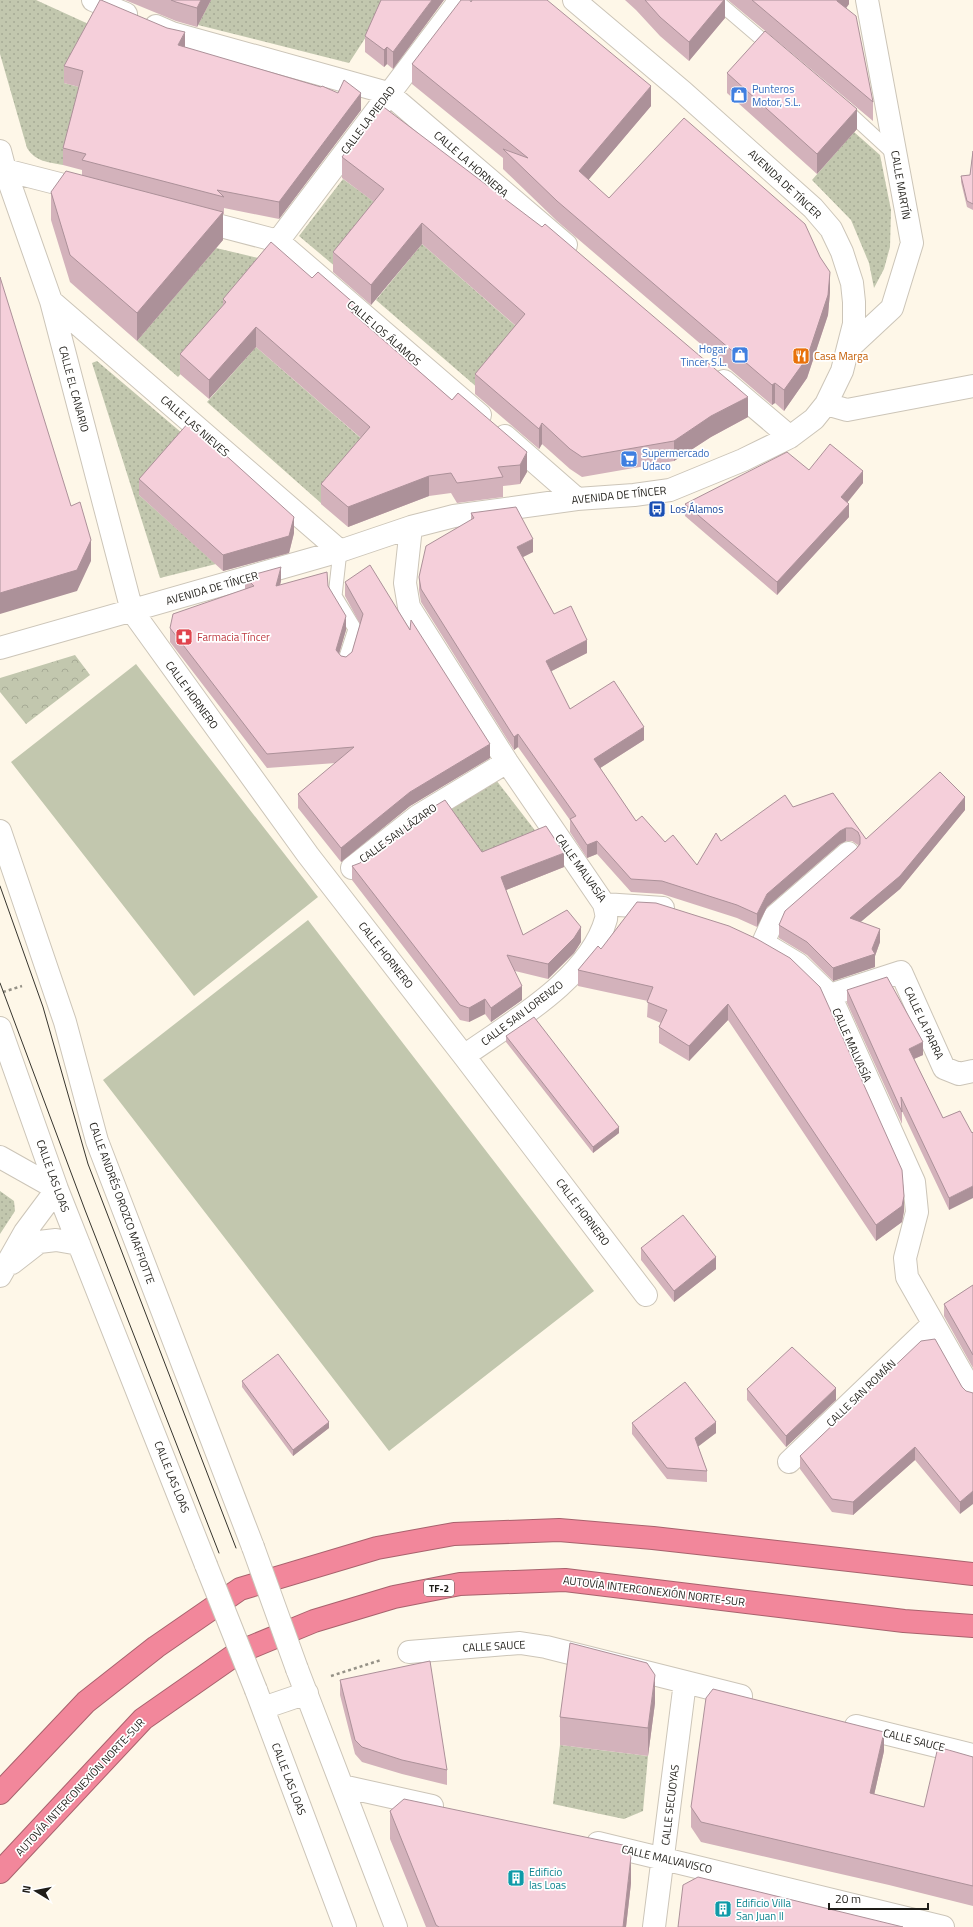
<svg xmlns="http://www.w3.org/2000/svg" width="973" height="1927" font-family="'Titillium Web',sans-serif">
<style>
.grass{fill:url(#grass-dots)}
.park{fill:url(#park-crowns)}
.garden{fill:#c2c7ae}
.lines{fill:none;stroke-linecap:round;stroke-linejoin:round}
.lane-casing{stroke:#ccc5b8;stroke-width:15}
.street-casing{stroke:#ccc5b8;stroke-width:24}
.highway-casing{stroke:#a8626d;stroke-width:24}
.path{stroke:#959186;stroke-width:2.5;stroke-dasharray:3 3;stroke-linecap:butt}
.lane{stroke:#fff;stroke-width:13}
.street{stroke:#fff;stroke-width:22}
.highway{stroke:#f2879b;stroke-width:22}
.tram{stroke:#37352e;stroke-width:1}
.street-bridge-casing{stroke:#ccc5b8;stroke-width:24;stroke-linecap:butt}
.street-bridge{stroke:#fff;stroke-width:22}
.wall{fill:#d3b2bb}
.shaded-wall{fill:#ac9199}
.building{fill:#f5cfda;stroke:#ac9199}
.labels{text-anchor:middle;dominant-baseline:central;stroke-width:3.5;stroke-linejoin:round;paint-order:stroke}
.shield{fill:#fff;stroke:#62615d;stroke-width:1}
.shield-label{font-size:10px;font-weight:bold;fill:#1f1d18}
.shop-label{font-size:11px;fill:#366cbe;stroke:#fff;text-anchor:start}
.street-label{font-size:11px;fill:#1f1d18;stroke:#fff}
.food-label{font-size:11px;fill:#c56008;stroke:#fff;text-anchor:start}
.transit-label{font-size:11px;fill:#164399;stroke:#fff;text-anchor:start}
.health-label{font-size:11px;fill:#be3a42;stroke:#fff;text-anchor:start}
.culture-label{font-size:11px;fill:#0d838f;stroke:#fff;text-anchor:start}
</style>
<defs>
<pattern id="grass-dots" width="8" height="8" patternUnits="userSpaceOnUse"><rect width="8" height="8" fill="#c2c7ae"/><path d="M2 2h.1M6 6h.1" fill="none" stroke="#a6aa95" stroke-width="1.8" stroke-linecap="round"/></pattern>
<pattern id="park-crowns" width="20" height="18" patternUnits="userSpaceOnUse"><rect width="20" height="18" fill="#c2c7ae"/><path d="M2 6a3 3 0 1 1 6 0M12 15a3 3 0 1 1 6 0" fill="none" stroke="#a6aa95"/></pattern>
</defs>
<rect width="100%" height="100%" fill="#fef7e8"/>
<!-- grass -->
<path class="grass" d="M0,0H36L95,27L64,83L83,88L63,165C48,162 36,162 27,148L0,54Z
M211,0H388L375,23L349,63L198,25Z
M854,132L880,155L891,210L890,247L884,269L874,288L869,263L851,220L812,180Z
M343,179L376,203L337,268L299,236Z
M422,244L526,335L479,389L376,300Z
M216,248L271,261L226,322L178,377L137,341Z
M256,347L371,447L322,504L207,402Z
M97,361L189,439L139,495L216,564L160,578L92,363Z
M496,780L544,842L482,866L443,811Z
M0,1191L14,1201L15,1211L0,1234Z
M560,1745L648,1756L643,1811L624,1819L553,1804Z"/>
<!-- park -->
<path class="park" d="M75,655L90,675L26,724L0,692V678Z"/>
<!-- garden -->
<path class="garden" d="M136,664L318,897L194,996L11,762Z
M308,920L594,1291L389,1451L103,1080Z"/>
<g class="lines">
<!-- lane casing -->
<g class="lane-casing">
<path id="lane" d="M716,0L772,48
M844,108L894,154
M340,551L335,596L355,629L344,663"/>
</g>
<!-- street casing -->
<g class="street-casing">
<path id="street" d="M93,0L126,14
M156,26L172,33L388,93L566,245
M0,151L5,170L51,301L132,611L308,855L464,1056L646,1295
M5,170L87,191
M194,219L278,241L480,415
M278,241L460,0
M51,301L340,551
M848,349L892,308L912,243L867,0
M724,381L790,437
M826,404L847,410L973,386
M505,436L577,499
M411,527L405,583L409,607L507,762L604,904C605,909 607,915 606,919C590,978 512,1022 464,1056
M0,648L340,551L411,527L454,516L577,499L634,495L670,490L743,460L790,437L814,419L826,404L842,371L854,324V302L852,283L842,252L831,229L813,208L683,92L574,0
M0,831L65,1022L97,1141L253,1547
M352,868L418,816L507,762
M604,904L663,908
M763,943L775,916L848,853
M768,946L798,964L830,995L914,1182L917,1212L905,1258L907,1277L973,1393
M830,995L901,972L944,1068L959,1074L973,1071
M0,1028L57,1189L206,1565
M0,1157L57,1189L25,1232L0,1276
M12,1263L39,1242L56,1240L79,1244
M789,1462L933,1324
M409,1652L520,1643L546,1647L741,1696
M297,1669L396,1927
M256,1690L345,1927
M263,1708L307,1693
M856,1726L973,1755
M342,1786L432,1806
M598,1843L943,1927
M654,1927L685,1682"/>
</g>
<!-- highway casing -->
<g class="highway-casing">
<path id="highway" d="M0,1793L86,1702L156,1647L240,1589L377,1548L454,1534L559,1530L653,1538L973,1574
M0,1872L143,1719L239,1652L314,1621L394,1597L460,1584L565,1580L904,1621L973,1626"/>
</g>
<!-- path -->
<path class="path" d="M3,992L22,986
M331,1676L381,1660"/>
<!-- lane -->
<use href="#lane" class="lane"/>
<!-- street -->
<use href="#street" class="street"/>
<!-- highway -->
<use href="#highway" class="highway"/>
<!-- tram -->
<path class="tram" d="M0,886L43,1007L88,1164L236,1548
M0,983L85,1210L219,1553"/>
<!-- street-bridge casing -->
<g class="street-bridge-casing">
<path id="street-bridge" d="M253,1547L297,1669
M206,1565L256,1690"/>
</g>
<!-- street-bridge -->
<use href="#street-bridge" class="street-bridge"/>
</g>
<!-- wall -->
<path class="wall" d="M125,0H211L197,27L176,21Z
M444,0L393,69L387,64L384,67L365,52V36Z
M625,0H725V18L689,61L660,36L636,10Z
M728,0H849V4L846,8L873,102V121Z
M471,2L651,106L588,180L609,198L830,292L828,315L807,378L784,411L775,403L772,405L557,221L503,169V158L412,84V64Z
M185,47L361,110L279,219L224,208V214H223V240L137,341L70,282L51,220V192L82,175V170L63,165V148L79,87L64,83V66Z
M727,73L857,129L817,174L727,93Z
M973,151V210L967,207L961,182V176L970,175Z
M342,157L748,417L711,437L674,461L582,477L570,469L542,444L539,449L475,394V374L516,326L422,244L371,305L333,272V252L374,202L342,178Z
M223,299L356,316L452,400L458,393L527,472L520,484L503,486V497L457,503L451,493L429,496L348,527L321,504V484L361,438L256,347L209,399L180,374V354L223,306Z
M809,470L863,483L847,503L849,517L777,595L685,516V504Z
M139,479L294,533L289,553L223,571L139,495Z
M471,513L533,552L523,557L554,614L587,653L551,671L570,709L644,740L600,768L636,821L697,865L721,841L793,807L833,793L866,839L965,810L900,889L860,922L880,942L875,956V967L833,981L807,955L779,938V925L856,849L858,846V845L852,841H846L840,844L767,907L757,927L737,918L662,894L631,892L597,854L587,858L570,832V820L518,747L514,750L421,602L419,590V577L471,520Z
M245,577L281,581L280,585L328,586L346,630L339,654L341,656L346,657L352,652L360,624L345,596V582L490,758L410,806L341,862L298,808V794L336,763L267,768L170,642V628L245,589Z
M482,852L564,867L506,890L523,935L581,942L574,953L548,979L515,971L522,1000L491,1022L485,1014L469,1022L460,1020L352,880V866Z
M656,903L904,1211L902,1222L876,1241L728,1020L689,1061L659,1043V1027L661,1023L647,1017L648,1001L578,986V970Z
M847,990L923,1055L914,1059L943,1118L960,1111L949,1210L902,1111V1124L847,1003Z
M506,1036L619,1133L593,1153L506,1042Z
M641,1248L716,1269L674,1302L641,1260Z
M973,1285V1368L944,1316V1304Z
M242,1381L329,1428L293,1456L242,1387Z
M962,1387L966,1391L960,1514L915,1460L853,1515L832,1512L800,1469V1456Z
M747,1389L836,1400L786,1447L747,1400Z
M632,1423L716,1433L698,1446L707,1471V1482L667,1479L632,1434Z
M340,1680L447,1770V1785L402,1774L362,1762L355,1754L340,1695Z
M655,1703L648,1756L560,1745V1717Z
M884,1751L874,1795L924,1807L973,1757V1906L889,1885L701,1842L691,1827V1807Z
M390,1811L631,1883L626,1927H426L390,1839Z"/>
<!-- shaded-wall -->
<path class="shaded-wall" d="M201,0H211L197,27V8Z
M432,0H444L393,69V52Z
M724,0H725V18L689,61V42Z
M837,0H849V4L837,21Z
M185,32V50L178,45Z
M387,47V64L384,67V50Z
M651,86V106L579,191V171Z
M361,93V110L279,219V202Z
M857,109V129L817,174V154Z
M223,212V240L137,341V313Z
M422,223V244L371,305V285Z
M830,272V292L828,315L807,378L784,411V390Z
M356,305V324L350,311Z
M256,327V347L209,399V380Z
M775,383V403L772,405V385Z
M748,397V417L711,437L674,461V441L711,416Z
M542,423V444L539,449V429Z
M527,452V472L520,484V465Z
M863,471V483L841,510V497Z
M429,476V496L348,527V507Z
M849,504V517L777,595V582Z
M294,517V533L289,553L223,571V555Z
M533,539V552L517,560V547Z
M91,540V561L77,591L0,614V593Z
M281,567V581L276,600V586Z
M346,616V630L336,664V650Z
M587,640V653L546,674V661Z
M644,727V740L594,772V759Z
M518,734V747L514,750V737Z
M490,744V758L410,806L341,862V848L410,792Z
M965,797V810L900,889L850,931V918Z
M846,828V841L840,844L767,907L757,927V914L767,894L840,831Z
M597,841V854L587,858V845Z
M564,853V867L501,892V877Z
M581,927V942L574,953L548,979V964Z
M880,929V942L875,956V967L833,981V968L872,949Z
M522,986V1000L491,1022V1008Z
M485,999V1014L469,1022V1008Z
M728,1004V1020L689,1061V1046Z
M923,1042V1055L909,1061V1049Z
M619,1127V1133L593,1153V1147Z
M973,1186V1198L949,1210V1198Z
M904,1196V1211L902,1222L876,1241V1225Z
M716,1257V1269L674,1302V1291Z
M836,1388V1400L786,1447V1436Z
M329,1422V1428L293,1456V1450Z
M716,1422V1433L695,1449V1438Z
M915,1447V1460L853,1515V1502Z
M973,1491V1504L960,1514V1502Z
M655,1675V1703L648,1756V1728Z
M884,1732V1751L870,1813V1793Z
M631,1856V1883L626,1927H623Z"/>
<!-- building -->
<path class="building" d="M100,0H101L167,28L185,32L178,45L321,87L322,86L338,93L344,80L361,93L279,202L217,190L224,197L82,160L86,154L63,148L83,71L64,66Z
M171,0H201L197,8L176,2Z
M381,0H432L393,52L387,47L384,50L365,36Z
M461,0H470L471,2L472,0H547L651,86L579,171L609,198L684,118L805,224L820,257L830,272L828,295L807,358L784,390L775,383L772,385L557,201L503,149L528,158L412,64Z
M645,0H724L689,42L660,17Z
M752,0H837V1L856,16L873,102Z
M765,31L857,109L817,154L727,73Z
M381,105L542,227L545,224L748,397L711,416L674,441L582,457L570,449L542,423L539,429L475,374L525,314L422,223L371,285L333,252L384,189L342,157Z
M973,151V204L967,201L961,176L970,175Z
M66,171L223,212L137,313L70,255L51,192Z
M271,242L312,278L318,272L356,305L350,311L452,400L458,393L527,452L520,465L498,467L503,477L457,483L451,473L429,476L348,507L321,484L370,427L256,327L209,380L180,354L226,302L223,299Z
M0,277L71,506L80,502L91,540L77,570L0,593Z
M189,422L294,517L289,536L223,555L139,479Z
M830,444L863,471L841,497L849,504L777,582L685,504L787,452L809,470Z
M516,507L533,539L517,547L554,614L571,606L587,640L546,661L570,709L614,681L644,727L594,759L636,821L642,816L665,842L673,835L697,865L716,833L721,841L785,795L793,807L833,793L866,839L940,772L965,797L900,876L850,918L880,929L872,949L875,954L833,968L807,942L779,925L785,911L856,849L860,844V837L858,832L852,828H846L840,831L767,894L757,914L737,905L662,881L631,879L597,841L587,845L570,819L576,816L518,734L514,737L421,589L419,577L426,546L474,518L471,513Z
M370,565L410,630L411,620L490,744L410,792L341,848L298,794L354,747L267,754L170,628L173,614L254,586L245,577L281,567L276,586L327,572L328,586L346,616L336,650L341,656L346,657L352,652L363,614L345,582Z
M445,800L482,852L546,826L564,853L501,877L523,935L567,910L581,927L574,938L548,964L507,955L522,986L491,1008L485,999L469,1008L460,1005L352,866L360,863L425,812Z
M637,902L656,903L729,926L757,939L790,958L820,987L902,1170L904,1196L902,1206L876,1225L728,1004L689,1046L659,1027L667,1010L647,1002L653,987L578,970L598,946L601,949Z
M887,977L923,1042L909,1049L943,1118L960,1111L972,1133L973,1132V1186L949,1198L901,1097L902,1112L847,990Z
M534,1017L619,1127L593,1147L506,1036Z
M683,1215L716,1257L674,1291L641,1248Z
M973,1285V1355L944,1304Z
M935,1339L962,1387L966,1391L973,1393V1491L960,1502L915,1447L853,1502L832,1499L800,1456L921,1341Z
M792,1347L836,1388L786,1436L747,1389Z
M278,1354L329,1422L293,1450L242,1381Z
M685,1382L716,1422L695,1438L707,1471L667,1468L632,1423Z
M570,1643L647,1663L655,1675L648,1728L560,1717Z
M430,1661L447,1770L402,1760L362,1747L355,1740L340,1680Z
M713,1689L884,1732L870,1793L924,1807L938,1747L973,1757V1886L889,1866L701,1822L691,1807L706,1698Z
M404,1799L623,1845L631,1856L623,1927H439L436,1925L390,1811Z
M698,1877L903,1927H678L683,1885Z"/>
<!-- icons -->
<defs>
<g id="shop-square" transform="scale(0.9)"><rect x="-9" y="-9" width="18" height="18" rx="4" fill="#3f7fe0" stroke="#fff"/><path d="M-5-2.5h2.3a2.7 3.5 0 0 1 5.4 0H5L5.5 6h-11ZM-1.5-2.5h3a1.5 2.3 0 0 0-3 0Z" fill="#fff"/></g>
<g id="restaurant-square" transform="scale(0.9)"><rect x="-9" y="-9" width="18" height="18" rx="4" fill="#e8710a" stroke="#fff"/><path d="M-5-6h1v4h1v-4h1v4h1v-4h1v5L-1.5 .5V6h-2V.5L-5-1ZM5-6V6H3V1.5H1.5Q1.5-4 5-6Z" fill="#fff"/></g>
<g id="supermarket-square" transform="scale(0.9)"><rect x="-9" y="-9" width="18" height="18" rx="4" fill="#3f7fe0" stroke="#fff"/><path d="M-6-5.5h2.5l.6 2H6L4.5 2H-2.5L-4.4-4H-6ZM-1.5 3.2a1.3 1.3 0 1 0 .1 0ZM3 3.2a1.3 1.3 0 1 0 .1 0Z" fill="#fff"/></g>
<g id="bus-square" transform="scale(0.9)"><rect x="-9" y="-9" width="18" height="18" rx="4" fill="#1a4fb4" stroke="#fff"/><path d="M-5-6H5V4H4V6H2V4H-2V6H-4V4H-5ZM-3.5-4V0h7V-4ZM-3.5 1.2v1.5H-2V1.2ZM2 1.2v1.5H3.5V1.2Z" fill="#fff"/></g>
<g id="pharmacy-square" transform="scale(0.9)"><rect x="-9" y="-9" width="18" height="18" rx="4" fill="#e0444e" stroke="#fff"/><path d="M-2-6h4v4h4v4h-4v4h-4v-4h-4v-4h4Z" fill="#fff"/></g>
<g id="building-square" transform="scale(0.9)"><rect x="-9" y="-9" width="18" height="18" rx="4" fill="#0f9aa8" stroke="#fff"/><path d="M-4-6H4V6H1V3H-1V6H-4ZM-2.5-4.3h1.7v1.8h-1.7ZM.8-4.3h1.7v1.8H.8ZM-2.5-1h1.7V.8h-1.7ZM.8-1h1.7V.8H.8Z" fill="#fff"/></g>
</defs>
<g fill-rule="evenodd">
<use href="#shop-square" x="739" y="95"/>
<use href="#shop-square" x="740" y="355"/>
<use href="#restaurant-square" x="801" y="356"/>
<use href="#supermarket-square" x="629" y="459"/>
<use href="#bus-square" x="657" y="509"/>
<use href="#pharmacy-square" x="184" y="637"/>
<use href="#building-square" x="516" y="1878"/>
<use href="#building-square" x="723" y="1909"/>
</g>
<g class="labels">
<!-- shield labels -->
<rect class="shield" x="424" y="1580" width="30" height="16" rx="3"/>
<g class="shield-label">
<text x="439" y="1588">TF-2</text>
</g>
<!-- shop labels -->
<g class="shop-label">
<text x="752" y="89">Punteros<tspan x="752" dy="13">Motor, S.L.</tspan></text>
<text x="727" y="349" text-anchor="end">Hogar<tspan x="727" dy="13">Tincer S.L.</tspan></text>
<text x="642" y="453">Supermercado<tspan x="642" dy="13">Udaco</tspan></text>
</g>
<!-- street labels -->
<g class="street-label">
<text transform="translate(368 120) rotate(-53)">CALLE LA PIEDAD</text>
<text transform="translate(471 164) rotate(41)">CALLE LA HORNERA</text>
<text transform="translate(785 184) rotate(43)">AVENIDA DE TÍNCER</text>
<text transform="translate(901 185) rotate(80)">CALLE MARTÍN</text>
<text transform="translate(384 333) rotate(41)">CALLE LOS ÁLAMOS</text>
<text transform="translate(74 389) rotate(75)">CALLE EL CANARIO</text>
<text transform="translate(195 426) rotate(41)">CALLE LAS NIEVES</text>
<text transform="translate(619 495) rotate(-6)">AVENIDA DE TÍNCER</text>
<text transform="translate(212 588) rotate(-16)">AVENIDA DE TÍNCER</text>
<text transform="translate(192 695) rotate(54)">CALLE HORNERO</text>
<text transform="translate(398 833) rotate(-36)">CALLE SAN LÁZARO</text>
<text transform="translate(581 868) rotate(55)">CALLE MALVASÍA</text>
<text transform="translate(386 955) rotate(52)">CALLE HORNERO</text>
<text transform="translate(522 1013) rotate(-37)">CALLE SAN LORENZO</text>
<text transform="translate(924 1023) rotate(65)">CALLE LA PARRA</text>
<text transform="translate(852 1045) rotate(66)">CALLE MALVASÍA</text>
<text transform="translate(53 1176) rotate(70)">CALLE LAS LOAS</text>
<text transform="translate(122 1203) rotate(70)">CALLE ANDRÉS OROZCO MAFFIOTTE</text>
<text transform="translate(583 1212) rotate(53)">CALLE HORNERO</text>
<text transform="translate(861 1393) rotate(-44)">CALLE SAN ROMÁN</text>
<text transform="translate(172 1477) rotate(68)">CALLE LAS LOAS</text>
<text transform="translate(654 1591) rotate(7)">AUTOVÍA INTERCONEXIÓN NORTE-SUR</text>
<text transform="translate(494 1646) rotate(-3)">CALLE SAUCE</text>
<text transform="translate(914 1740) rotate(14)">CALLE SAUCE</text>
<text transform="translate(289 1779) rotate(69)">CALLE LAS LOAS</text>
<text transform="translate(80 1787) rotate(-47)">AUTOVÍA INTERCONEXIÓN NORTE-SUR</text>
<text transform="translate(670 1805) rotate(-83)">CALLE SECUOYAS</text>
<text transform="translate(667 1859) rotate(13)">CALLE MALVAVISCO</text>
</g>
<!-- food labels -->
<g class="food-label">
<text x="814" y="356">Casa Marga</text>
</g>
<!-- transit labels -->
<g class="transit-label">
<text x="670" y="509">Los Álamos</text>
</g>
<!-- health labels -->
<g class="health-label">
<text x="197" y="637">Farmacia Tíncer</text>
</g>
<!-- culture labels -->
<g class="culture-label">
<text x="529" y="1872">Edificio<tspan x="529" dy="13">las Loas</tspan></text>
<text x="736" y="1903">Edificio Villa<tspan x="736" dy="13">San Juan II</tspan></text>
</g>
</g>
<!-- north arrow -->
<g transform="translate(36 1891) rotate(280)" stroke="#ffffff" stroke-width="3" paint-order="stroke">
<path d="M0-3L7 15L0 10L-7 15Z" fill="#1f1d18"/>
<text y="-6" font-size="11" font-weight="bold" text-anchor="middle" fill="#1f1d18">N</text>
</g>
<!-- scale -->
<path d="M829 1903v6h99v-6" fill="none" stroke="#1f1d18" stroke-width="2"/>
<text x="835" y="1903" font-size="12" fill="#1f1d18" stroke="#ffffff" stroke-width="3" paint-order="stroke">20 m</text>
</svg>
